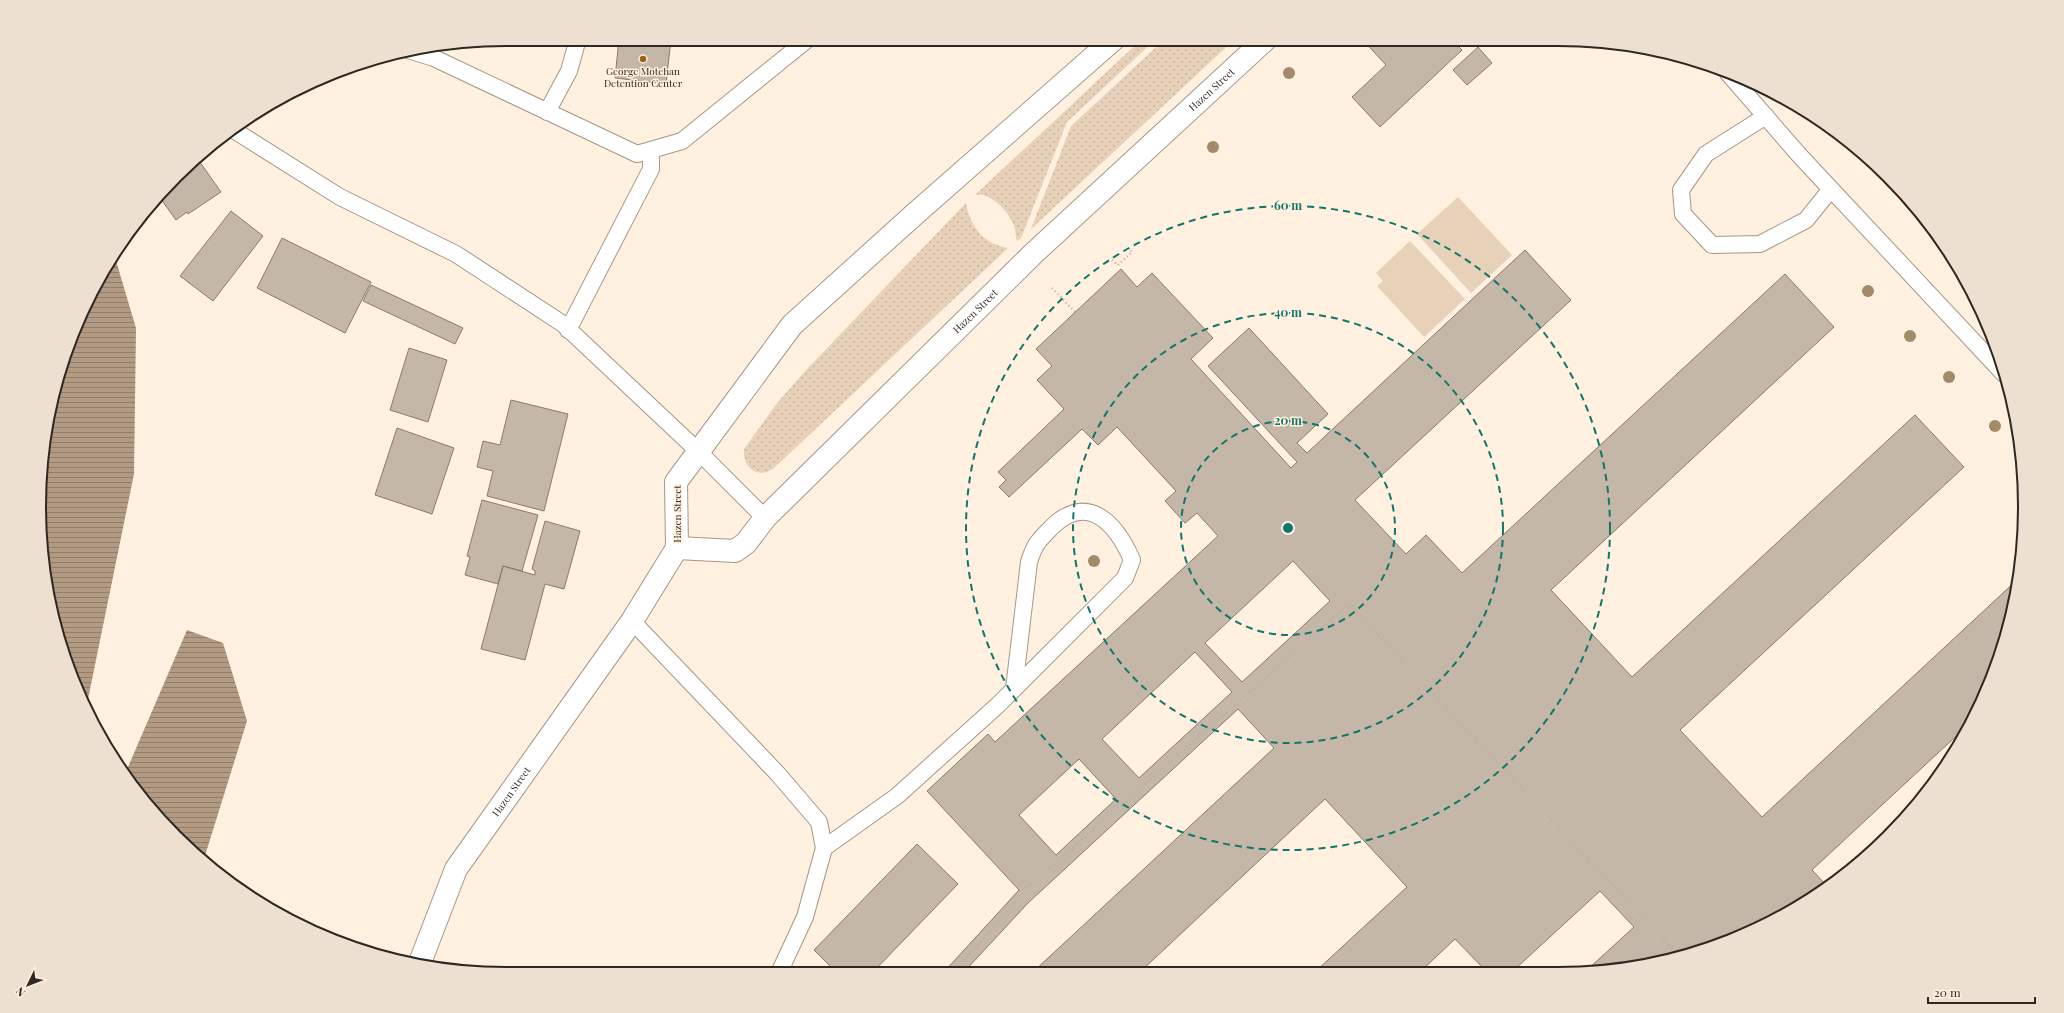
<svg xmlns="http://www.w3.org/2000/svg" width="2064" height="1013" font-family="'Playfair Display',serif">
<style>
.grass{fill:url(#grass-dots)}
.pitch{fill:#e7d1b9}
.water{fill:url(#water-rules)}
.building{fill:#c5b7a7;stroke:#887b6c;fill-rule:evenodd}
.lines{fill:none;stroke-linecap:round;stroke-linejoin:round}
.lane-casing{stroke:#a49788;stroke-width:18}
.street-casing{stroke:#a49788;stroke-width:24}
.path{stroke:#baaea0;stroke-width:2.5;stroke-dasharray:1 3;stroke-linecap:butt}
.lane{stroke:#fff;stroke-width:16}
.street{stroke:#fff;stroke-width:22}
.tree{fill:#a38a68}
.ring{fill:none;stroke:#0f766e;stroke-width:2;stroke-dasharray:7 5}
.poi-dot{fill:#986319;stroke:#fff0df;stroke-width:1.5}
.labels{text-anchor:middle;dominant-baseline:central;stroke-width:3;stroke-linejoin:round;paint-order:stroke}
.poi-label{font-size:10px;fill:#2e2822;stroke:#fff0df}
.street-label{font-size:10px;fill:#2e2822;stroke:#fff0df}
.rim{fill:none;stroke:#2e2822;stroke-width:2}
.centre{fill:#0f766e;stroke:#fff0df;stroke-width:2}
.ring-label{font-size:12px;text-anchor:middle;font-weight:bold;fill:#0f766e;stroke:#fff0df;stroke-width:3;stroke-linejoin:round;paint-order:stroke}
</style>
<defs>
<pattern id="grass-dots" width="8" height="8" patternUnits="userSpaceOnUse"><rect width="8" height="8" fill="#e7d1b9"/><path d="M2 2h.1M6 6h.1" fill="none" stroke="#c6b39f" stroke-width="1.8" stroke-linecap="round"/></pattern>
<pattern id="water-rules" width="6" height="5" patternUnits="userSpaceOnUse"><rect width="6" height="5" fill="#b29b82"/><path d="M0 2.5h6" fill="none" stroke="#917e6a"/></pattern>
</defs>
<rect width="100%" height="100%" fill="#fff0df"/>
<!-- grass -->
<path class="grass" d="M1142,39H1156L1067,122L1021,238L1017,241C1015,237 1016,233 1015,229C1012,215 991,191 975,195Z
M1165,39H1235L1031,229L1071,126Z
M966,203C970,226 983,244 1008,248L774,468C759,480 742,468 744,449L778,402L808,368Z"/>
<!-- pitch -->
<path class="pitch" d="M1458,197L1512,255L1471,293L1417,234Z
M1410,241L1465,299L1424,337L1377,286L1383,281L1376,273Z"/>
<!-- water -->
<path class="water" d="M114,254L136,328L134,474L86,709L64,657L43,568L39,506L48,415L75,327Z
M187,630L223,643L247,721L203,862L135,791L125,774Z"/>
<!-- building -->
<path class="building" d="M619,39H671L666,84L615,78Z
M1362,39H1451L1462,50L1380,127L1352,97L1386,65Z
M1478,47L1492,63L1467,85L1453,70Z
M197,158L221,192L188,214L187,212L176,220L158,195Z
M231,211L263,236L213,301L180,276Z
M282,238L371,282L345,333L257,288Z
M1525,250L1571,300L1355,500L1406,554L1426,535L1462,573L1785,274L1834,327L1551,590L1632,677L1915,415L1964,467L1680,730L1762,817L2018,579L2016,598L1989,686L1966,727L1812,870L1827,886L1737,938L1619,970H1587L1634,927L1600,891L1514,970H1485L1455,939L1421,971H1316L1407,887L1325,799L1140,972H1033L1274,748L1238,709L1028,903L964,972H944L1019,890L927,791L988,734L995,742L1218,536L1197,513L1185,523L1165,501L1176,491L1117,427L1098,445L1082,429L1009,497L999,487L1006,480L998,472L1064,409L1037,380L1052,366L1036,349L1121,269L1137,287L1152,273L1213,338L1191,359L1291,468L1297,462L1208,366L1249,328L1328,414L1297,443L1307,453ZM1293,561L1330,601L1242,682L1205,643ZM1195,652L1232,692L1139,778L1102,739ZM1079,759L1116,799L1056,855L1019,815Z
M371,285L463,328L455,344L363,301Z
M409,348L447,360L428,422L390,410Z
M511,400L568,414L544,511L487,496L493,471L477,467L483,441L500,445Z
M397,428L454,448L432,514L375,495Z
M482,500L538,515L522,571L503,566L498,584L465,575L470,557L467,556Z
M545,521L580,531L564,589L545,584L525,660L481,649L503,566L535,575V571L532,569Z
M917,844L958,884L872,973H837L814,950Z"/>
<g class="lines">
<!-- lane casing -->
<g class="lane-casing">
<path id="lane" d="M408,50L434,58L637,154L682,141L808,39
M1727,72L1800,156L2004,374
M547,112L569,71L578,39
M1766,116L1706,154L1681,190L1683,214L1712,245L1760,244L1806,220L1831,189
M232,129L340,197L456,254L563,324L699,452L765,518
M568,330L651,169V150
M632,621L777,773L819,822L824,848L805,917L779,973
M824,848L897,796L998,705L1125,578L1132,560C1117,525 1088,491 1052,527C1039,540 1035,543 1029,562L1014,689"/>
</g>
<!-- street casing -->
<g class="street-casing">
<g id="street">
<path id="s1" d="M677,548L735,551L746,543L765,518L1035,252L1266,39"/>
<path id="s2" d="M419,965L456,869L632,621L677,548L676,482L792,325L916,213L1114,39"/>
</g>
</g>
<!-- path -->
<path class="path" d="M1112,260L1118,265L1132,252L1130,250
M1052,288L1075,312
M954,972L1028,887L1349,604L1677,954"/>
<!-- lane -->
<use href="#lane" class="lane"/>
<!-- street -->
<use href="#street" class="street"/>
</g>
<!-- trees -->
<g class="tree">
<circle cx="1289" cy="73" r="6"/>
<circle cx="1213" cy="147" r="6"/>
<circle cx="1868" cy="291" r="6"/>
<circle cx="1910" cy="336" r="6"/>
<circle cx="1949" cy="377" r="6"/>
<circle cx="1995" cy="426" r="6"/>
<circle cx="1094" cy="561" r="6"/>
</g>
<!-- distance rings -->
<g class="ring">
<circle cx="1288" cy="528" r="107"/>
<circle cx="1288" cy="528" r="215"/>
<circle cx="1288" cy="528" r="322"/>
</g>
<!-- markers -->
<circle class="poi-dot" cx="643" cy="59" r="4"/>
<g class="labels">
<!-- poi labels -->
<g class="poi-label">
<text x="643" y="71">George Motchan<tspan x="643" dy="12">Detention Center</tspan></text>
</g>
<!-- street labels -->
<g class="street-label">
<text stroke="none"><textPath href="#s1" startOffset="722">Hazen Street</textPath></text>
<text stroke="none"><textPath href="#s1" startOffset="398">Hazen Street</textPath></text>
<text transform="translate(677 514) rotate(-90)">Hazen Street</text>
<text stroke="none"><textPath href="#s2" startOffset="198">Hazen Street</textPath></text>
</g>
</g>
<!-- crop -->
<path d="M0 0H2064V1013H0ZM506 46H1558A460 460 0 0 1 2018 506V507A460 460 0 0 1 1558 967H506A460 460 0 0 1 46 507V506A460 460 0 0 1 506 46Z" fill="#eee0d0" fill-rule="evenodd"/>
<path class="rim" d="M506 46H1558A460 460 0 0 1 2018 506V507A460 460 0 0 1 1558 967H506A460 460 0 0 1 46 507V506A460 460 0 0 1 506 46Z"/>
<circle cx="1288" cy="528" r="6" class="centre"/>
<g class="ring-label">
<text x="1288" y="210">60 m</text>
<text x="1288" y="317">40 m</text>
<text x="1288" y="425">20 m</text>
</g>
<!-- north arrow -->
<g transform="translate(28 985) rotate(227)" stroke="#fff0df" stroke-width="3" paint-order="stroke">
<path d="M0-3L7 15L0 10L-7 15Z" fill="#2e2822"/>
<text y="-6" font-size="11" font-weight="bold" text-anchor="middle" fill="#2e2822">N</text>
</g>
<!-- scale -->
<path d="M1928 997v6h107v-6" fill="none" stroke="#2e2822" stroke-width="2"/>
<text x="1934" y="997" font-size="12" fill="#2e2822" stroke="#fff0df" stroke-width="3" paint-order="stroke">20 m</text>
</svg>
